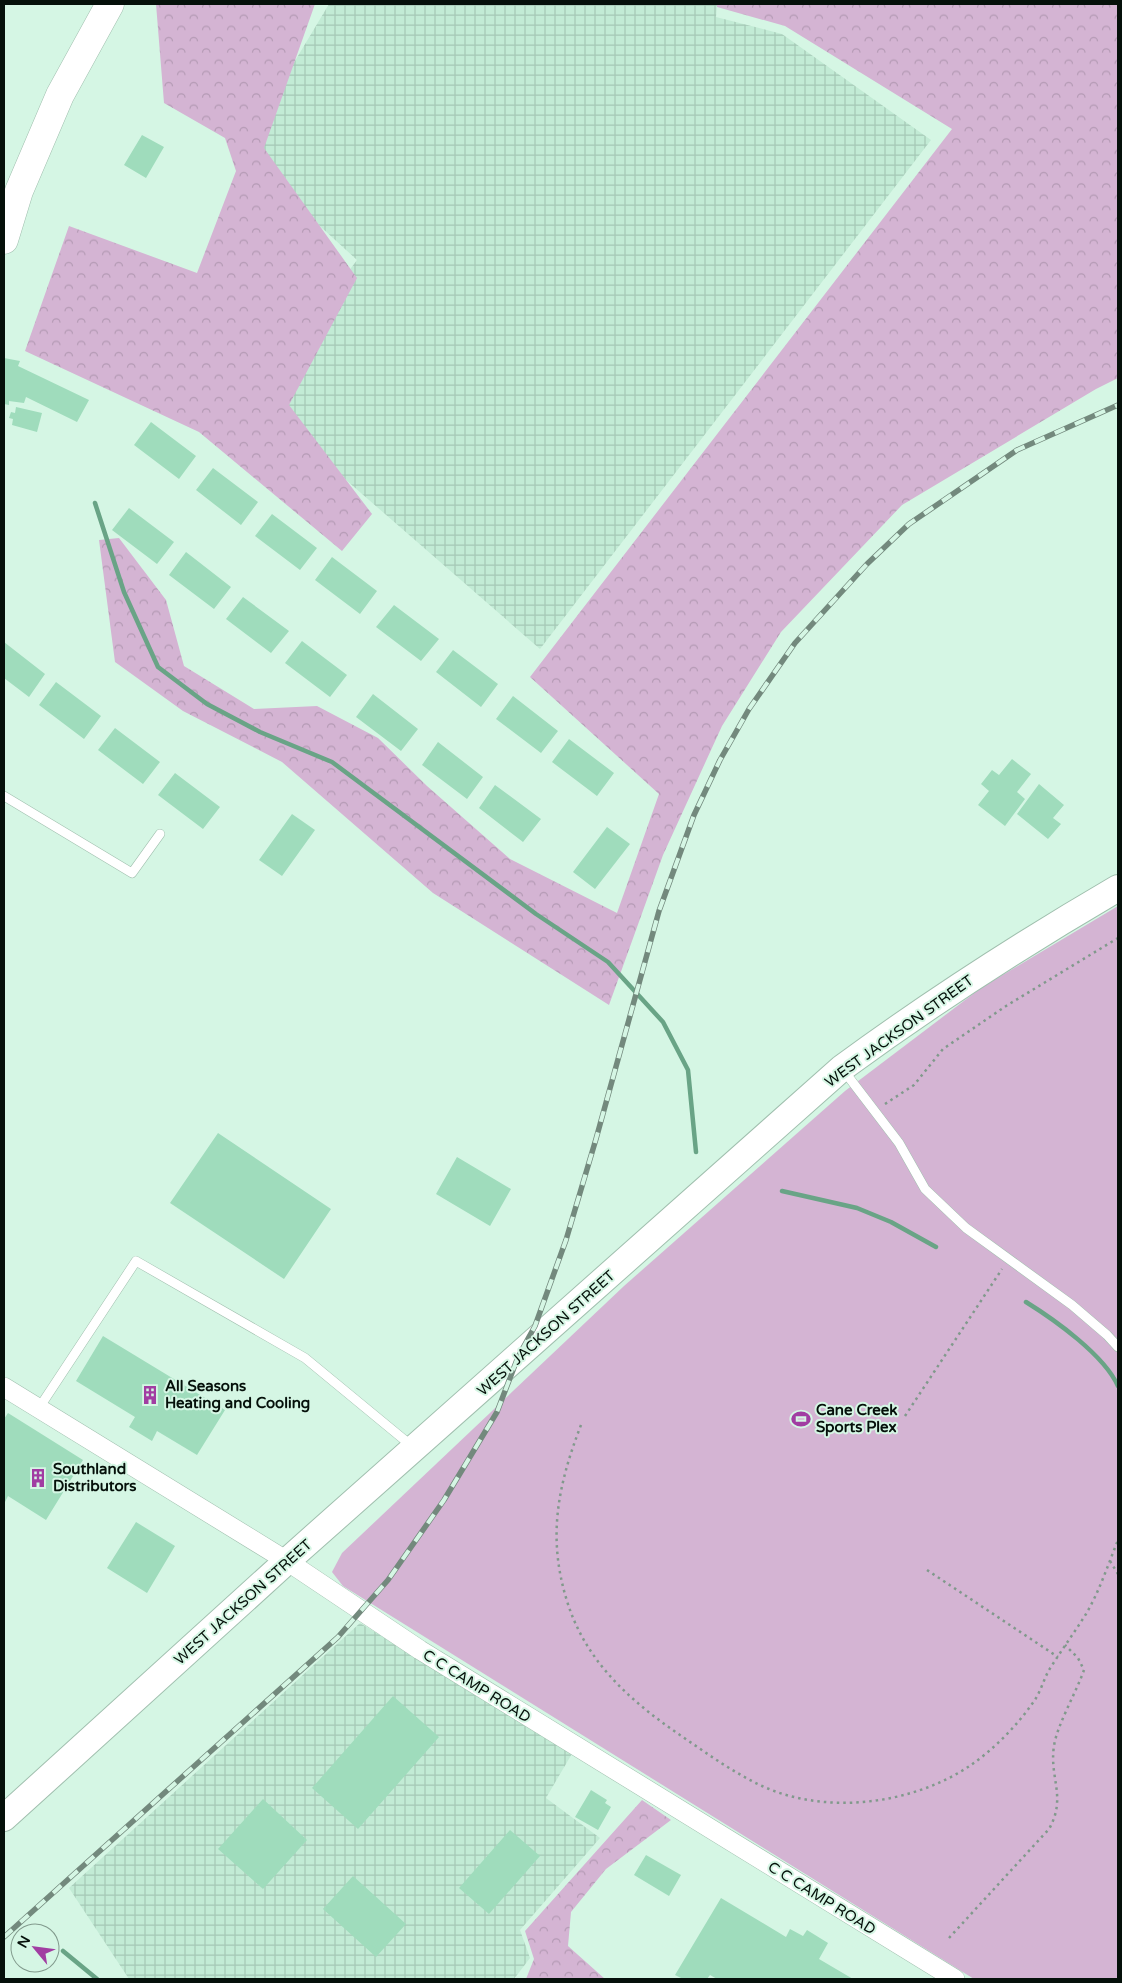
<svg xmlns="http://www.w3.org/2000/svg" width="1122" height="1983" font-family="'Varela Round',sans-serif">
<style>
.industrial{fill:url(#industrial-grid)}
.forest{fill:url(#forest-crowns)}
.pitch{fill:#d4b4d3}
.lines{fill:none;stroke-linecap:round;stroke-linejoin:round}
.stream{stroke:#69a486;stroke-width:4.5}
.building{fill:#9fdcbc}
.lane-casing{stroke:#a0bfae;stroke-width:10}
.street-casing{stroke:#a0bfae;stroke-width:20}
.secondary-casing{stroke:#a0bfae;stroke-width:28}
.primary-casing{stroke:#a0bfae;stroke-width:29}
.path{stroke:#81998c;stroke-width:2.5;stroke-dasharray:2.5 4;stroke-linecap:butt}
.lane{stroke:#fff;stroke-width:9}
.street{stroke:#fff;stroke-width:19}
.secondary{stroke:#fff;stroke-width:26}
.primary{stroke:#fff;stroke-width:28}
.rail-casing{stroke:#73897d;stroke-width:5.5}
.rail{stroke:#d5f6e4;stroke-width:4;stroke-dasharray:11;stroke-linecap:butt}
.labels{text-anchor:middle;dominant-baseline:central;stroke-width:4;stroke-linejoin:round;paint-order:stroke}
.street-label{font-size:15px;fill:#05100a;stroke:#d5f6e4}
.poi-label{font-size:15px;font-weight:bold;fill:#05100a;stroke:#d5f6e4;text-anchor:start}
</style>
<defs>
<pattern id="industrial-grid" width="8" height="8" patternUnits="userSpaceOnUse" patternTransform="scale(1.25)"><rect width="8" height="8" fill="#c2ebd5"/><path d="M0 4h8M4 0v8" fill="none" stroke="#a5c8b6"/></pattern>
<pattern id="forest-crowns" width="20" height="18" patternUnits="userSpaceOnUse" patternTransform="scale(1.25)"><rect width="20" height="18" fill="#d4b4d3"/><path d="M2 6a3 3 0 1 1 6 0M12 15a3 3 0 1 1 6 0" fill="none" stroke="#b49ab4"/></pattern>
</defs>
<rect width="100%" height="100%" fill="#d5f6e4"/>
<!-- industrial -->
<path class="industrial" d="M329,4H717L716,17L782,34L931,140L540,649L253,399L357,260L240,153Z
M360,1623L573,1752L546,1798L600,1838L520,1930L530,1958L514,1979H129L69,1888Z"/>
<!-- forest -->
<path class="forest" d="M156,4H315L264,148L357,278L289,405L372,514L342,551L199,432L25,351L69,226L197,273L236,171L225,138L164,103Z
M717,4H1118V378L1096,389L902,505L781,632L722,726L663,855L609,1005L433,893L282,762L183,711L115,662L99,540L119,538L166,600L184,666L254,709L317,706L378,738L427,786L510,859L617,913L659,794L530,677L952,129L785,26L717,7Z
M642,1800L671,1820L606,1869L571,1912L568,1946L605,1979H526L534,1959L525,1931Z"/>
<!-- pitch -->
<path class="pitch" d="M1118,906V1979H974L343,1586L332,1572L342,1553L624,1286L845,1091L981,988Z"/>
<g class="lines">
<!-- stream -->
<path class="stream" d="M95,503L124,592L158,667L207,704L260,732L332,762L536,914L608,962L663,1022L688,1070L696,1152
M782,1191L857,1208L891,1222L936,1247
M1026,1302C1055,1320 1104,1355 1118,1386
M63,1951L97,1979"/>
</g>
<!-- building -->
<path class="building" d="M142,135L164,147L146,178L124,165Z
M4,358L20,361L18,366L89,400L77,422L26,397L24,403L9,401V405L4,404Z
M16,407L42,413L37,432L12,425L13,419L9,418L11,412L15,413Z
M151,422L196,456L179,479L134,445Z
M213,468L258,502L241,525L196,490Z
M129,508L174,542L157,564L112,530Z
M272,514L317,548L300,570L255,536Z
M186,552L231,587L214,609L169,575Z
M332,557L377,591L360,614L315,580Z
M243,597L289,631L271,653L226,619Z
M394,605L439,639L421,661L376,627Z
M302,641L347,675L330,697L285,663Z
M4,642L45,674L29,697L4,678Z
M453,650L498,684L481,707L436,672Z
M56,682L101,716L84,739L39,705Z
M373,694L418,729L401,751L356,717Z
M513,696L558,731L541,753L496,719Z
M115,728L160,762L143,784L98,750Z
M569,739L614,773L597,796L552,762Z
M438,742L483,777L467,799L422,765Z
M1012,759L1031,774L1017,792L1025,799L1005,826L978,805L989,791L981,784L992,770L999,775Z
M175,773L220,807L203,829L158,795Z
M1039,784L1064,805L1053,818L1061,824L1048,839L1017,814Z
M495,785L541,819L523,842L479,808Z
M292,814L315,830L282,876L259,860Z
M607,827L630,844L595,889L573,872Z
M218,1133L331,1209L284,1279L170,1203Z
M457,1157L511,1189L490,1226L436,1194Z
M103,1336L225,1410L197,1455L157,1431L152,1441L129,1427L135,1417L76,1381Z
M8,1413L83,1460L46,1520L8,1496L4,1504V1419Z
M136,1522L175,1546L147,1593L107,1568Z
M393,1696L439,1737L358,1829L312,1788Z
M591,1790L607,1800L605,1803L611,1807L598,1830L575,1817Z
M263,1799L307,1840L263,1889L218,1849Z
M510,1830L540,1856L489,1914L459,1888Z
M646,1855L681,1875L669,1896L634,1875Z
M353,1876L406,1924L376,1957L323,1909Z
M721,1898L786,1937L790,1929L803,1936L807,1930L828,1943L819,1959L853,1979H717L710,1975L707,1979H683L675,1975Z"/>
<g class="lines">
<!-- lane casing -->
<g class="lane-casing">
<path id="lane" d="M4,796L132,873L160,834
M844,1071L899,1143L925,1189L966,1228L1072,1305L1107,1335L1118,1347
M39,1408L136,1261L305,1358L413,1447"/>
</g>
<!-- street casing -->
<g class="street-casing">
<path id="street" d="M4,1387L287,1561L420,1650L955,1979"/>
</g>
<!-- secondary casing -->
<g class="secondary-casing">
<path id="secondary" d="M4,1818L287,1561L842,1068C932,1002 1022,944 1118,888"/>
</g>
<!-- primary casing -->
<g class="primary-casing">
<path id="primary" d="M4,240L19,191L60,95L110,4"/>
</g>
<!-- path -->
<path class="path" d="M885,1104L914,1085L943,1049L1006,1006L1118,938
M905,1416L1002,1269
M581,1425C558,1485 547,1537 567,1601C585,1660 628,1699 677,1733C705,1752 732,1772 762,1786C825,1815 910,1805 968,1767C992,1751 1015,1728 1032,1704C1040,1694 1043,1681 1049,1670C1061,1651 1074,1633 1086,1614C1099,1592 1108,1565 1118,1540
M1110,1561L1118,1574
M927,1570L1058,1657
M949,1938L1049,1829C1067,1797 1049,1778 1054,1746C1057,1725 1076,1693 1084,1670L1078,1658L1065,1645"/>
<!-- lane -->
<use href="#lane" class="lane"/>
<!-- street -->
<use href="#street" class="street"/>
<!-- secondary -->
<use href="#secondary" class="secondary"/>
<!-- primary -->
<use href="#primary" class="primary"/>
<!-- rail casing -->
<g class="rail-casing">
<path id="rail" d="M4,1937L338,1637L388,1580L444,1500L497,1412L518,1357L535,1326L566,1240L596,1139L659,911L694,815L720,760L749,709L795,643L867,564L909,524L1017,450L1118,405"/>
</g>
<!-- rail -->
<use href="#rail" class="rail"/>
</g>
<!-- icons -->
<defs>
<g id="building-bare" transform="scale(1.5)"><path d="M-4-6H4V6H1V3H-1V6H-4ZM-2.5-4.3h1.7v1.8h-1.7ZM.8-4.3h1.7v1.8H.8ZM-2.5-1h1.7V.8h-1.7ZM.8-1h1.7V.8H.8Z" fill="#a13da2" stroke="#d5f6e4" stroke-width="2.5" paint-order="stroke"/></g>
<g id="stadium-bare" transform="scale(1.5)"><path d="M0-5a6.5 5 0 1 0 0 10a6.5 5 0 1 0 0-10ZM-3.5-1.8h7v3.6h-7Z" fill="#a13da2" stroke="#d5f6e4" stroke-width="2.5" paint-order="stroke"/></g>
</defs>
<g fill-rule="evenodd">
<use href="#building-bare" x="150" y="1395"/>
<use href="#stadium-bare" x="801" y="1419"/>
<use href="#building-bare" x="38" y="1478"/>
</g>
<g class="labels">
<!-- street labels -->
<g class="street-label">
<text transform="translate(899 1031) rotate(-36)">WEST JACKSON STREET</text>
<text transform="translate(546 1333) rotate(-42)">WEST JACKSON STREET</text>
<text transform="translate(243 1602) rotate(-42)">WEST JACKSON STREET</text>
<text transform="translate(477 1686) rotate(32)">C C CAMP ROAD</text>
<text transform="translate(822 1898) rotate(32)">C C CAMP ROAD</text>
</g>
<!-- poi labels -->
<g class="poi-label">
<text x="165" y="1386">All Seasons<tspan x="165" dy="17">Heating and Cooling</tspan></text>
<text x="816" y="1410">Cane Creek<tspan x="816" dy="17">Sports Plex</tspan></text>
<text x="53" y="1469">Southland<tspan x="53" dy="17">Distributors</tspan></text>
</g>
</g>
<!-- border -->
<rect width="1122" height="1983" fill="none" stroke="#05100a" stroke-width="10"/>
<!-- north arrow -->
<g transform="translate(35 1948) rotate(299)"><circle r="24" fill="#d5f6e4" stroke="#829a8d"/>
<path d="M0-4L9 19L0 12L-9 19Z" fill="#a13da2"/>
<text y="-8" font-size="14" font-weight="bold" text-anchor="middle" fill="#05100a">N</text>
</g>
</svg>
